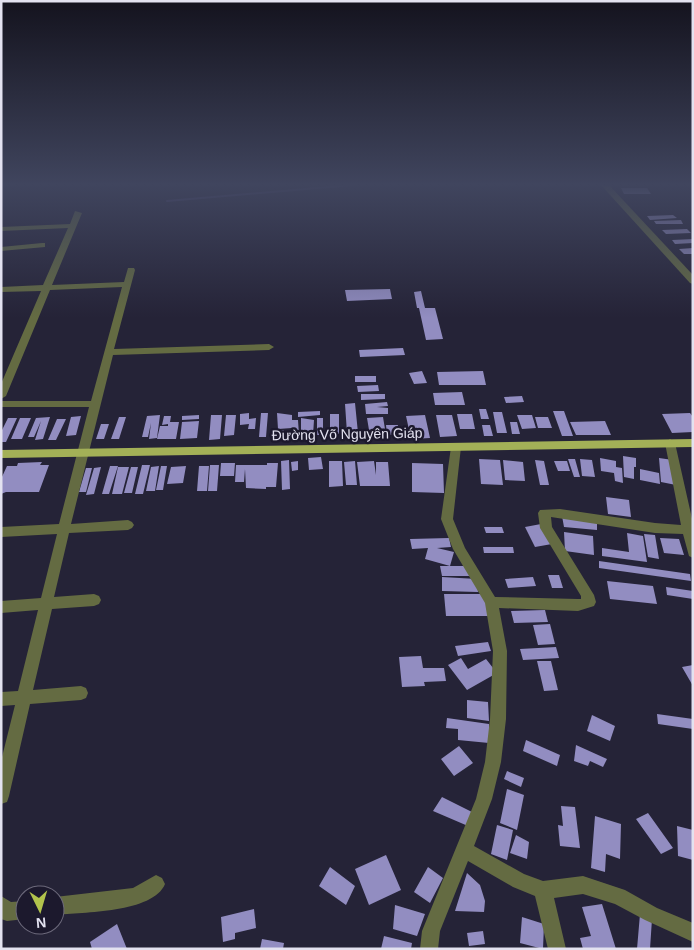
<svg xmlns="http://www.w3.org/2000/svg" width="694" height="950" font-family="Arial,sans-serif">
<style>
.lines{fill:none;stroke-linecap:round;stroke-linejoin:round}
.stream{stroke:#4a4472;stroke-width:2}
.building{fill:#928dc1}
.minor{fill:#646b42;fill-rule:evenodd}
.tertiary{fill:#646b42;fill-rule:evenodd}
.primary{fill:#a3b057;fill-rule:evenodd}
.labels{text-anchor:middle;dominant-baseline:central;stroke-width:5;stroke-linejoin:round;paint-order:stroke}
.street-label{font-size:14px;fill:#e3e2f0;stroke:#1c192d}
</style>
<rect width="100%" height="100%" fill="#252337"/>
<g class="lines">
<!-- stream -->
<path class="stream" d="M167,201L352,185"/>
</g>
<!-- building -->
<path class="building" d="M621,188H647L651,194H624Z
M673,215L677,218L650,220L647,216Z
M681,220L683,224H656L654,221Z
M687,229L691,233L666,234L662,230Z
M693,239V243L675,244L672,240Z
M693,248V254H684L679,249Z
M390,289L392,299L347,301L345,290Z
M421,291L425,308H435L443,339L426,340L419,308H417L414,292Z
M403,348L405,355L360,357L359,350Z
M422,371L427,383L414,384L409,373Z
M483,371L486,385H439L437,372Z
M355,376H376V382H355Z
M378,385L379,391L358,392L357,386Z
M462,392L465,405H435L433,393Z
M361,394H385V399L361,400Z
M522,396L524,402L506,403L504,397Z
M387,402L388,406L377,407L388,408V414H366L365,404Z
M355,403L358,433H347L345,404Z
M479,409H486L489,419H481Z
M320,411V415L298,417V412Z
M553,411H564L573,436H562Z
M493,412H502L507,433H497Z
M249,413V419L256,418L255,429H248L249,424L240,425V414Z
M261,413H268L266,437H259Z
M277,413L292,415V420H298L299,435H292V428L278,429Z
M690,413L693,417V432L672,433L662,414Z
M330,414H339V434H330Z
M457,414H472L475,429H460Z
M160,415L157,438L149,439L151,423L148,437H142L147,416Z
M199,415V419L182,420V416Z
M211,415H222L220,439L209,440Z
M226,415H236L234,435L224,436Z
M425,415L430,438L411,439L406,416Z
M436,415H452L457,436L440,437Z
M517,415H532L536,428L522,429Z
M81,416L76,435L66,436L71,417Z
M164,416H171L170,422H179L176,439H157L160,426H168V424L162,425Z
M50,417L43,439L35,440L41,421L34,437H28L36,418Z
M119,417H126L119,439H111Z
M383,417L386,435L370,436L367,418Z
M535,417H548L552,428H538Z
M8,418H17L6,442H1V432Z
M20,418H31L22,439H11Z
M301,418L314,420L313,435H301Z
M317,418H323V435H317Z
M57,419H66L56,440H48Z
M199,421L197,438L180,439L182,422Z
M605,421L611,435H576L570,422Z
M510,422H517L520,434H512Z
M101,424H109L104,439H96Z
M386,425H398L399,434L387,435Z
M482,425H490L493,436H484Z
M284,430V437H275V431Z
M623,456L636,458V467H634V479L624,477Z
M321,457L323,469L309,470L308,458Z
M600,458L616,461V467L622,468L623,483L615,481L614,473L601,471Z
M659,458L673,460L676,485L661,482Z
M479,459L500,460L503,485L481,484Z
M568,459H575L580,477H574Z
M580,459L592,460L595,477L582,476Z
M289,460L290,489L282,490L281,461Z
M503,460L523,462L525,481L505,480Z
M535,460L544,461L549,485H540Z
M298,461V470L292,471L291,462Z
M329,461H342L343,486L329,487Z
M355,461L357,485H346L344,462Z
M374,461L376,475V462H388L390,486H360L357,462Z
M554,461H567L570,471H558Z
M42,462L40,465H49L39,492H6L1,494V479L7,466H17L18,463Z
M221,463H235L234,476H220Z
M267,463H278L276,487H266V489L246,488L245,469L244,482H235L236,465H267Z
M412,463L443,464L444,493L412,492Z
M142,465H150L143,494H135Z
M210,465H219L217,491H208Z
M110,466H118L109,494H102Z
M159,466L155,491H146L151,467Z
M161,466H167L163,490H156Z
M186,466L183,483L167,484L171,467Z
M199,466H209L207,491H197Z
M101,467L94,494L86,495L94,468Z
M118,467H129L122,494H112Z
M131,467H138L132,493H124Z
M86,468H92L86,492H79Z
M640,469L659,473L660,484L640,480Z
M606,497L629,500L631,517L608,514Z
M562,516L597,520V530L564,527Z
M541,524L552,544L535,547L525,527Z
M484,527H502L504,533H486Z
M564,532L593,536L594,555L565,551Z
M627,533L643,536L647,562L602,556V548L629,552Z
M644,534L655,535L659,559L648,557Z
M449,538L451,547L437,548L454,552L450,566L425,559L428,548L412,549L410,539Z
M660,538L679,539L684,555L664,553Z
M483,547H513L514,553H484Z
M599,561L690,574L691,581L599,568Z
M440,566H468L470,576H442Z
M548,575H559L563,588H552Z
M442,577L477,579L478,592L442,591Z
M533,577L536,586L508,588L505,579Z
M607,581L653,586L657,604L610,599Z
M666,587L693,591V599L667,595Z
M444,594H485L488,616H446Z
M545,610L548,622L514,623L511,611Z
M550,624L555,644L538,645L533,625Z
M488,642L491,651L458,656L455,646Z
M556,647L559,658L523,660L520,649Z
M421,656L423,668H444L446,681L424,682L425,686L402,687L399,657Z
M461,658L468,669L486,659L497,673L467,690L448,665Z
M537,661H551L558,690L544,691Z
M693,665V686L682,667Z
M467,700L488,702L489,721L467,718Z
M657,714L693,719V729L658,724Z
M592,715L615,726L610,741L587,731Z
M447,718L489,724V743L458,740V729L446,728Z
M526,740L560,755L557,766L523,751Z
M576,745L607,759L603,767L590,761L588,766L574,761Z
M459,746L473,763L454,776L441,759Z
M507,771L524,778L521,787L504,779Z
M507,789L524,795L517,830L500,823Z
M442,797L472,812L468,826L433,811Z
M561,806L575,807L580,848L560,846L558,825L563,826Z
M648,813L673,848L661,854L636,819Z
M595,816L621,824L620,859L606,854L605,872L591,868Z
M497,825L513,830L507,860L491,854Z
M677,826L693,830V860L678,856Z
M516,835L529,842L527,859L510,853Z
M386,855L401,890L369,905L355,869Z
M330,867L355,886L346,905L319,886Z
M428,867L443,878L430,903L414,892Z
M467,873L480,885L485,901L484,912L455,911Z
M602,904L616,949H583L580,938L591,936L582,907Z
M395,905L425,914L417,936L393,929Z
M254,909L256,928L235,933V939L223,942L221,917Z
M640,914L652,919L650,949H637Z
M522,917L544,924L543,949L520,943Z
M117,924L127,949H92L90,942Z
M483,931L485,944L469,946L467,933Z
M384,936L412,943L411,949H381Z
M262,939L284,943L283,949H260Z"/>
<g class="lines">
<!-- minor -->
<path class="minor" d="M75,211L82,213L52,285L124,282L128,268H134L135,270L114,349L269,344L274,347L269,350L113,355L71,524L128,520L132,522L134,525L132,528L128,530L69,533L54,597L94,594L99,596L101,600L99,604L94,606L52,609L33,690L81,686L86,688L88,693L86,698L81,700L30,704L9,796L7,802L1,804V761L15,705L1,706V692L18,691L38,610L1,613V601L41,598L57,534L1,537V527L59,524L89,407H1V401H91L122,287L50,290L6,396L1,399V384L41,291L1,292V287L43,285L68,228L1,231V227L70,224Z
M42,243H45V247L1,251V247Z
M670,439L675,443L693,523V558L689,556L683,534L655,533L551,517L552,527L594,595L596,602L594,606L578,611L499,608L507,651L506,719L501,762L492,799L474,846L524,874L543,881L583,876L625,890L657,908L693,923V942L645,920L615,904L583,894L554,898L566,949H548L535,896L513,887L468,861L440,931L438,949H420L422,931L476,799L485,762L490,719L493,651L485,603L453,549L441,519L451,447L456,443L461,447L453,519L465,548L495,597L578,599H581V596L540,528L538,513L540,510L560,509L655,523L681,525L665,443Z
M156,875L162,878L165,884C153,913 83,912 55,915V897L133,888Z
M1,896L11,902L25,901V919L7,921L1,919Z"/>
<!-- tertiary -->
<path class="tertiary" d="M601,185H609L693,275V284L690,283Z"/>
<!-- primary -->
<path class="primary" d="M693,439V447L1,458V450Z"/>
</g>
<!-- sky -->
<linearGradient id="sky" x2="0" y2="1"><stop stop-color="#14131e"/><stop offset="0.58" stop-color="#40455e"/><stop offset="1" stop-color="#40455e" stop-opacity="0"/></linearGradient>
<rect width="694" height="318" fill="url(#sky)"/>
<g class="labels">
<!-- street labels -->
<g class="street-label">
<text transform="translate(347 434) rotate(-1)">Đường Võ Nguyên Giáp</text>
</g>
</g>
<!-- border -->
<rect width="694" height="950" fill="none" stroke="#e3e2f0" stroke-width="5"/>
<!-- north arrow -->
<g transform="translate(40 910) rotate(175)"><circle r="24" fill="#1c192d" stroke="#6c697b"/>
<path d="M0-4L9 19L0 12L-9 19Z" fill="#b2c34c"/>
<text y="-8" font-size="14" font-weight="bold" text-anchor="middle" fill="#e3e2f0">N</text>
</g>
</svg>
